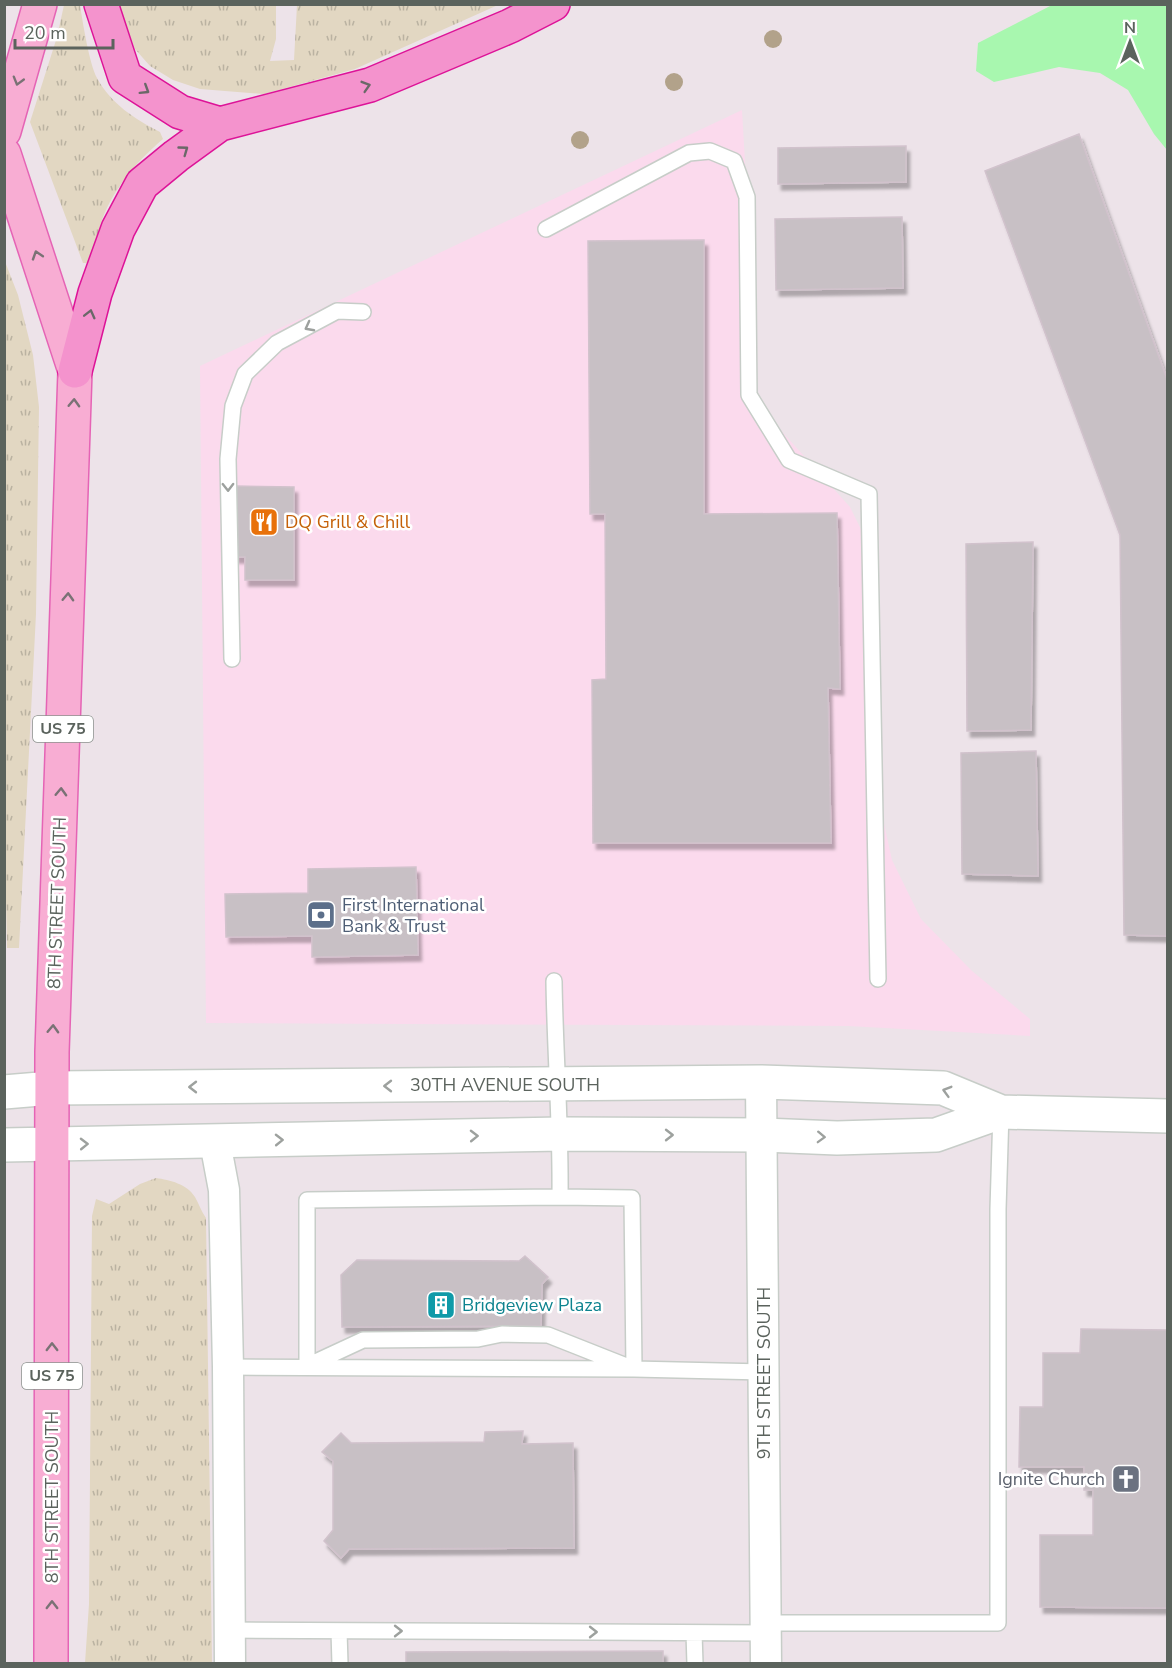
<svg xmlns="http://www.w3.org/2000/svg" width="1172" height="1668" font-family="'Nunito Sans',sans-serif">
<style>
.commercial{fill:#fbdaed}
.grass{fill:url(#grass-tufts)}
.water{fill:#a8f7af}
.building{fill:#c8c0c5;stroke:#d1c2cc;stroke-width:1.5;filter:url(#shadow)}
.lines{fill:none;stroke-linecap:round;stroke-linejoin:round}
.service-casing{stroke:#c7cdc8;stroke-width:18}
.minor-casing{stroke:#c7cdc8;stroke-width:33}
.tertiary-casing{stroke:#c7cdc8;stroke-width:36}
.primary-casing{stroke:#e564b5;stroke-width:36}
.motorway-casing{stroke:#dd1398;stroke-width:36}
.service{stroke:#fff;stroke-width:15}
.minor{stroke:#fff;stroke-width:30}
.tertiary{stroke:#fff;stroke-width:33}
.primary{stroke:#f8add3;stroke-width:33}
.motorway{stroke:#f493cd;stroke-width:33}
.tree{fill:#b2a28a}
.oneway{stroke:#7a7275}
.oneway2{stroke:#6a6868}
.oneway3{stroke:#9da19e}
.labels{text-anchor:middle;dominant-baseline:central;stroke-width:5;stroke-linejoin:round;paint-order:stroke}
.shield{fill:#fff;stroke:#8c928e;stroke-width:1.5}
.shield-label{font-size:16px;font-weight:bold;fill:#5b635d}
.food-label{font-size:18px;fill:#c56008;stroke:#fff;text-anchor:start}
.street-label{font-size:18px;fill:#5b635d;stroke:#fff}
.service-label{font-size:18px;fill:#4e5e75;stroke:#fff;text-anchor:start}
.culture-label{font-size:18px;fill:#0d838f;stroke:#fff;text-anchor:start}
.worship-label{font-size:18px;fill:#5b616d;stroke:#fff;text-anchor:end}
</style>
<defs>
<pattern id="grass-tufts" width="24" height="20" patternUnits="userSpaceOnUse" patternTransform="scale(1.5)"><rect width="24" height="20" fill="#e2d7c2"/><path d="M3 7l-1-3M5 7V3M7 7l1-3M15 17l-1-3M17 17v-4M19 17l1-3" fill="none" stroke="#bab2a1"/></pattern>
<filter id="shadow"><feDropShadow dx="3.5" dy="6" stdDeviation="1.5" flood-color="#0004"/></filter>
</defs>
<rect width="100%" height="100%" fill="#ede3e9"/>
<!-- commercial -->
<path class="commercial" d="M742,110L747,197L749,395L850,507L877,562L879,801L892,860L921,919L972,971L1030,1019V1036L848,1026L206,1023L200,366Z"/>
<!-- grass -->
<path class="grass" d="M64,5H80C83,23 89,63 97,78C111,104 135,119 160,132L163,139C135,163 111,191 100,226C96,238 94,251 92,263H83L30,122L57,37Z
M118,5H276V39L270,61L294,60L297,5H498L355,69L264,94L200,89L173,80L150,66L135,49Z
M4,259L18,295L33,355L39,407L36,614L19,948H7L4,805Z
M156,1178C170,1180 187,1184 195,1197C199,1204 201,1211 206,1218L212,1663H85L89,1604L92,1216L96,1199L109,1204L140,1184Z"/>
<!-- water -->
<path class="water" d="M1054,4L1167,5V150L1154,134L1128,90L1100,73L1059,67L994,82L976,71L978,43Z"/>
<!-- building -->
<path class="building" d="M1079,134L1168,382V936L1124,935L1120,535L985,171Z
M906,146V182L778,184V148Z
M902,217L903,288L776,290L775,219Z
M704,240V514L837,513L840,689L828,688L831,843H593L592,680L606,679L605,514H590L588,241Z
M235,486L294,487V580H245V557H235Z
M1033,542L1031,730L967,731L966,544Z
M1036,751L1038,876L962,874L961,753Z
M416,867L418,955L312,957V936L226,937L225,894L308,893V869Z
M525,1256L548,1277L542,1284L541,1326L342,1327L341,1275L357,1260L519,1261Z
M1081,1329L1168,1330V1608L1040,1607V1535H1093V1490H1084V1467H1019L1020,1407H1043V1353H1080Z
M523,1431L522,1444L573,1443L574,1548L349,1549L341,1558L324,1541L333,1530V1461L322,1452L341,1433L351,1443L484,1442L485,1432Z
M663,1651V1664H406V1652Z"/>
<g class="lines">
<!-- service casing -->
<g class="service-casing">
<path id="service" d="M546,229L689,153L710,151L734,161L747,197L749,395L789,460L869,494L878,979
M232,659L228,459L233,406L245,374L277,343L337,311L363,312
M554,981C555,1053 561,1125 560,1197
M560,1197L632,1198L634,1369L548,1335L502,1334L478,1339L363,1340L307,1366V1200Z
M228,1367L634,1369L764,1372
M766,1623H998V1209L1001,1112
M230,1630L766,1633
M339,1631L340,1664
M694,1633L695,1664"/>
</g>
<!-- minor casing -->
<g class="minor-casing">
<path id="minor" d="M761,1082L766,1664
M215,1142L224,1190L228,1367L230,1664"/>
</g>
<!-- tertiary casing -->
<g class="tertiary-casing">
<path id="tertiary" d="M4,1092L52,1088L761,1082L943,1088L1001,1112L1168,1116
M4,1145L561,1134L763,1135L837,1138L936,1135L1001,1112"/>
</g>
<!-- primary casing -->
<g class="primary-casing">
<path id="primary" d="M4,131L40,4
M4,154L75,371L52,1052L51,1664"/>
</g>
<!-- motorway casing -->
<g class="motorway-casing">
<path id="motorway" d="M101,4L125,77L180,112L220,124
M75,371L95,293L118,229L142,184L176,156L220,124L370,85L510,26L553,4"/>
</g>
<!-- service -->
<use href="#service" class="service"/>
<!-- minor -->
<use href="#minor" class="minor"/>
<!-- tertiary -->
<use href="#tertiary" class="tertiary"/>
<!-- primary -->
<use href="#primary" class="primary"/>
<!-- motorway -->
<use href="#motorway" class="motorway"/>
</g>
<!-- trees -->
<g class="tree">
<circle cx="773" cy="39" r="9"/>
<circle cx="674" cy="82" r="9"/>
<circle cx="580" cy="140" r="9"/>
</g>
<!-- one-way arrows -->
<defs><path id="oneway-chevron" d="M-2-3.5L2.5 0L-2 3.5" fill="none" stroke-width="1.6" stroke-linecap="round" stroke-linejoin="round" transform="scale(1.5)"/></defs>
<g class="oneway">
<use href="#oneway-chevron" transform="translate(18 81) rotate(106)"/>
<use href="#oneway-chevron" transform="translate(37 255) rotate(-108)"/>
<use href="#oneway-chevron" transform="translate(74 403) rotate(-88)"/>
<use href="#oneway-chevron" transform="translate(68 597) rotate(-88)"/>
<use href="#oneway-chevron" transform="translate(61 792) rotate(-88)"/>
<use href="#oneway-chevron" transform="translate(53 1029) rotate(-88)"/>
<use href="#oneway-chevron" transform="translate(52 1347) rotate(-90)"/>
<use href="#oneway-chevron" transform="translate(52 1605) rotate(-90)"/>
</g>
<g class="oneway2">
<use href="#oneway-chevron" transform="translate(366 86) rotate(-17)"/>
<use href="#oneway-chevron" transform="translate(145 90) rotate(32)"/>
<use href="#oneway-chevron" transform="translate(184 150) rotate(-36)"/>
<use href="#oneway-chevron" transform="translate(90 314) rotate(-76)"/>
</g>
<g class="oneway3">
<use href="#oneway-chevron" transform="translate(309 327) rotate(152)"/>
<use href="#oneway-chevron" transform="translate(228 487) rotate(89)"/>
<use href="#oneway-chevron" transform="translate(388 1086) rotate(180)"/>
<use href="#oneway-chevron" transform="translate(193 1087) rotate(180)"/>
<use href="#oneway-chevron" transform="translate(947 1091) rotate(-164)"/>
<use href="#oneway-chevron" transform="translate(669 1135)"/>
<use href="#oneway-chevron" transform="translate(474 1136) rotate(-1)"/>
<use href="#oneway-chevron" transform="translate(821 1137) rotate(2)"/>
<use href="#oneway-chevron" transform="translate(279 1140) rotate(-1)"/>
<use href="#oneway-chevron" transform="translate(84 1144) rotate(-1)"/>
<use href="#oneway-chevron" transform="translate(398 1631)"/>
<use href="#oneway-chevron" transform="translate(593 1632)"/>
</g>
<!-- icons -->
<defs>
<g id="restaurant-square" transform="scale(1.5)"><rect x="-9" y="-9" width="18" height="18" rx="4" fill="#e8710a" stroke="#fff"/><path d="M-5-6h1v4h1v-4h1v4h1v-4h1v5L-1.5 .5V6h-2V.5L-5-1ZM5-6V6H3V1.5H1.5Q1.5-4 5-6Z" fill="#fff"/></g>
<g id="bank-square" transform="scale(1.5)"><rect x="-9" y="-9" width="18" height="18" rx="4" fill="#5c6f8a" stroke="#fff"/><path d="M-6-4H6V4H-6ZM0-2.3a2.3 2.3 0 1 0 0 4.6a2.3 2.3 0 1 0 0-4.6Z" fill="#fff"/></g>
<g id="building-square" transform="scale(1.5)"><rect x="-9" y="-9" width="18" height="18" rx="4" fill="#0f9aa8" stroke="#fff"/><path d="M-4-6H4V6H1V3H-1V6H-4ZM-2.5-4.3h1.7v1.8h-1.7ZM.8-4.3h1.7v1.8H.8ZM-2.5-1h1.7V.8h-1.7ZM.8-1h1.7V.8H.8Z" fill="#fff"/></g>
<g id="church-square" transform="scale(1.5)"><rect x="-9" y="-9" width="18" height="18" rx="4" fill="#6b7280" stroke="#fff"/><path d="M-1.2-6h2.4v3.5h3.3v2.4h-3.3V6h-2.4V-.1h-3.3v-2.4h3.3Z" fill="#fff"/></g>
</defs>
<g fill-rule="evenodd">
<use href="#restaurant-square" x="264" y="522"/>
<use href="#bank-square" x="321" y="915"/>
<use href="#building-square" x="441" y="1305"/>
<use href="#church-square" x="1126" y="1479"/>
</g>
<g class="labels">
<!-- shield labels -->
<g class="shield">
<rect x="33" y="716" width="60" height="26" rx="4.5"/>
<rect x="22" y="1363" width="60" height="26" rx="4.5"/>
</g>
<g class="shield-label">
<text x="63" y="729">US 75</text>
<text x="52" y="1376">US 75</text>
</g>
<!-- food labels -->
<g class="food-label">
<text x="285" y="522">DQ Grill &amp; Chill</text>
</g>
<!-- street labels -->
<g class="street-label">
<text transform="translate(57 903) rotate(-88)">8TH STREET SOUTH</text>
<text x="505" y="1085">30TH AVENUE SOUTH</text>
<text transform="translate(764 1373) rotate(-90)">9TH STREET SOUTH</text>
<text transform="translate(52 1497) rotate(-90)">8TH STREET SOUTH</text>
</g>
<!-- service labels -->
<g class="service-label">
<text x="342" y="905">First International<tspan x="342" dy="21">Bank &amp; Trust</tspan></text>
</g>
<!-- culture labels -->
<g class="culture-label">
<text x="462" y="1305">Bridgeview Plaza</text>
</g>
<!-- worship labels -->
<g class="worship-label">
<text x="1105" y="1479">Ignite Church</text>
</g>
</g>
<!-- border -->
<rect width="1172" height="1668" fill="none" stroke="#5b635d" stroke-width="12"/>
<!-- north arrow -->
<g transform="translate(1130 42)" stroke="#ffffff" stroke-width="4.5" paint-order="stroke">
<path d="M0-4.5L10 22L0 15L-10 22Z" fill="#5b635d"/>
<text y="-9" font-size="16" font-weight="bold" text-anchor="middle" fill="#5b635d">N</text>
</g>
<!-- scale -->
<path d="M15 39v9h98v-9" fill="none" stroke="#5b635d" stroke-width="3"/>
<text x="24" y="39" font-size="18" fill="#5b635d" stroke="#ffffff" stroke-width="4.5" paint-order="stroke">20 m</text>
</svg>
